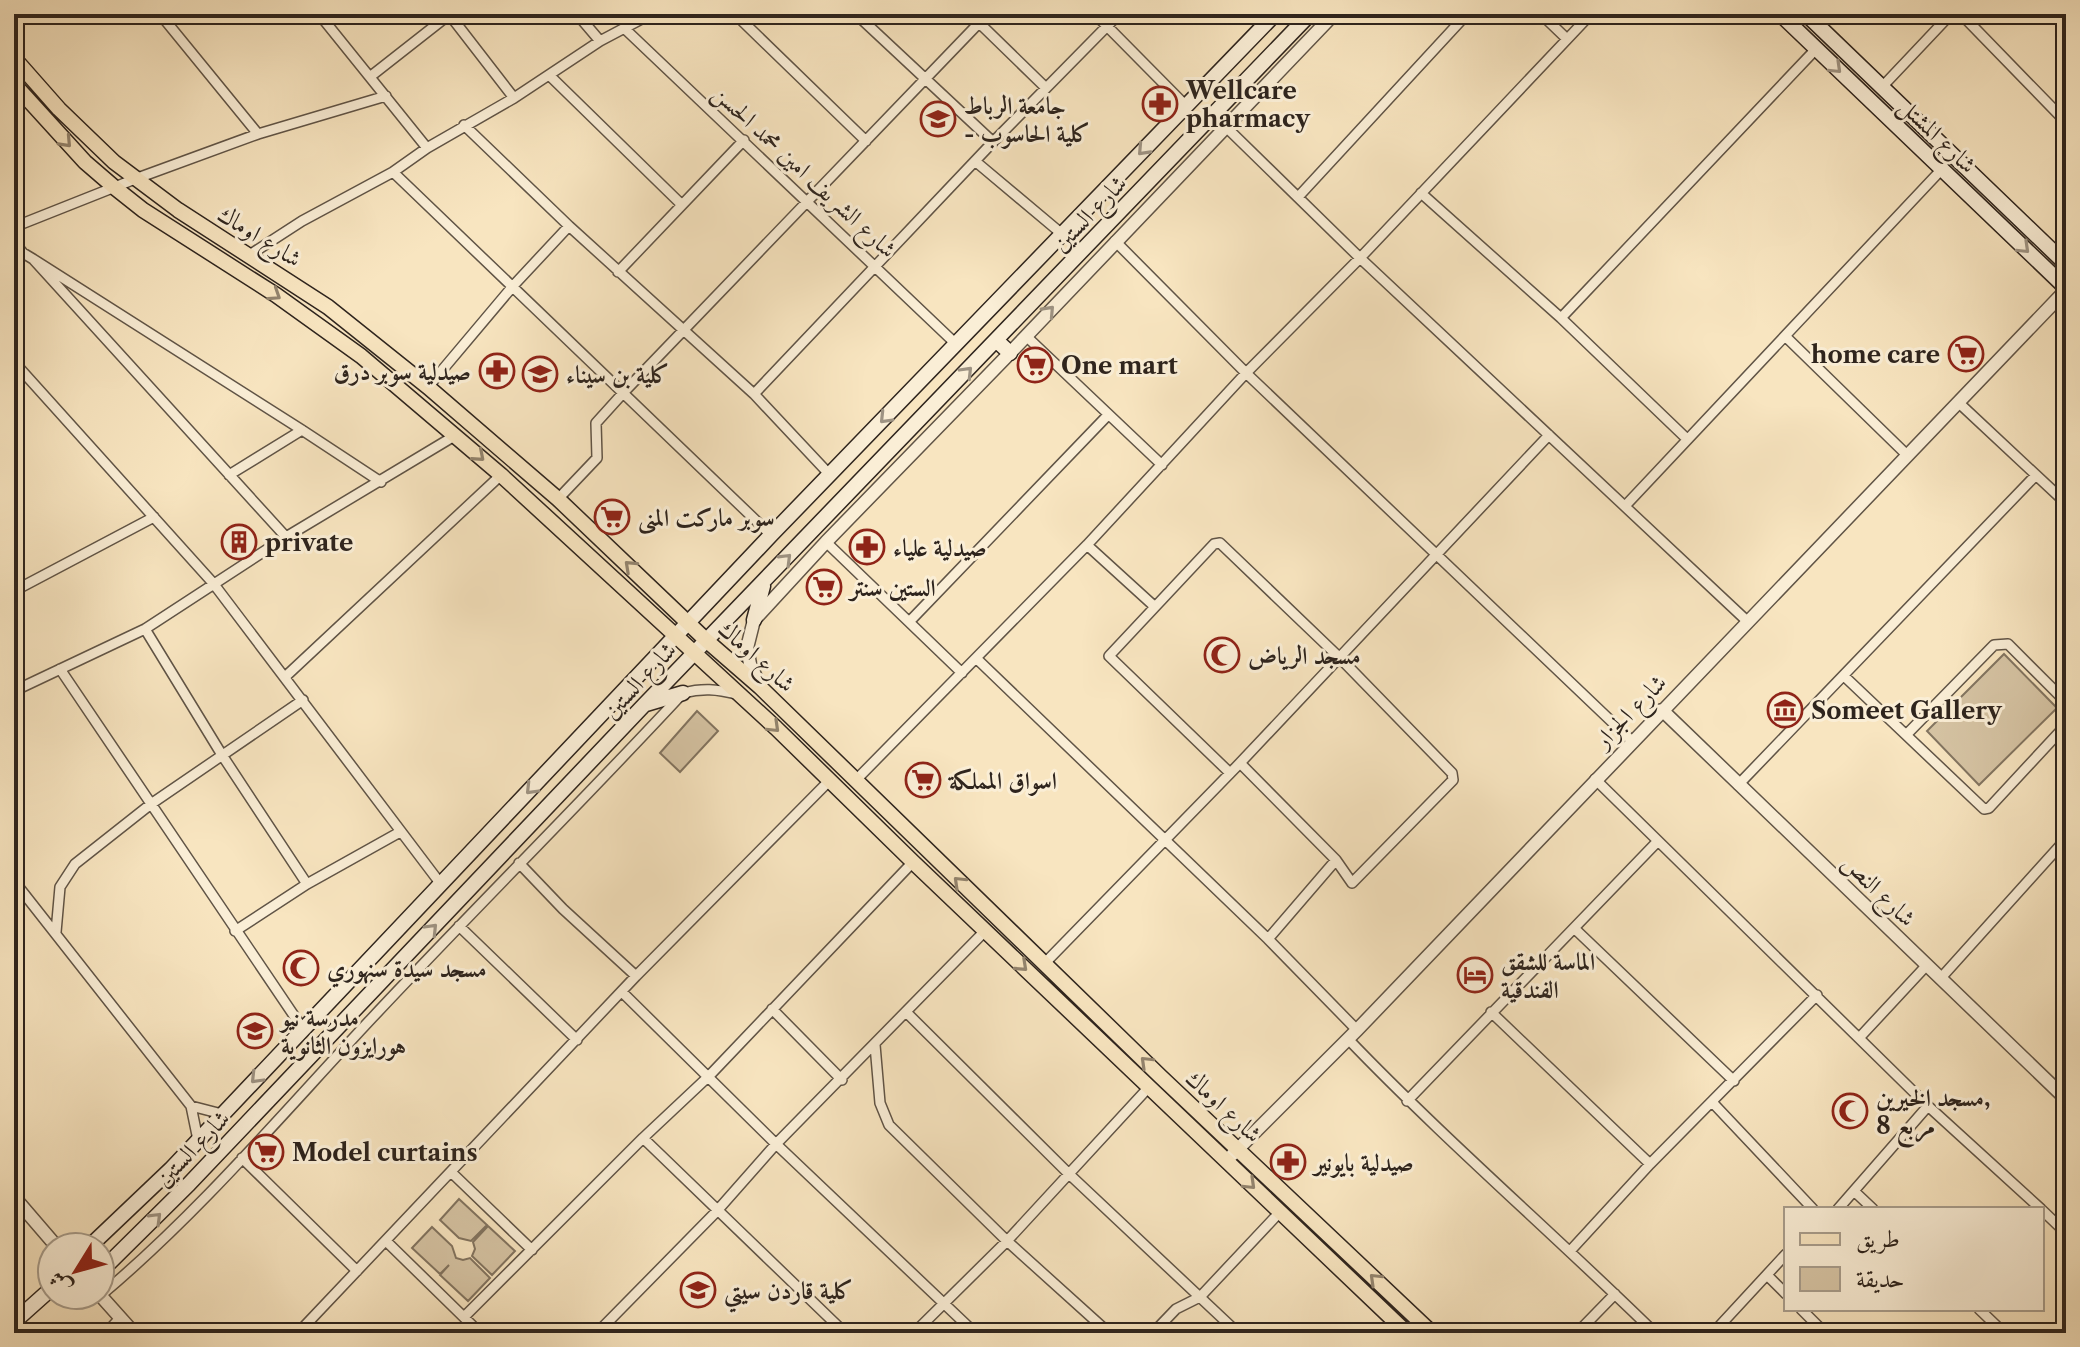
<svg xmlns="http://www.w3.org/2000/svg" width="2080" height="1347" font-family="'Libre Caslon Text',Amiri,serif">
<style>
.green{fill:#d6c4a4;stroke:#827460;stroke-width:2}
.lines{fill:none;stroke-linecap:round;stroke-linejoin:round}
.minor-casing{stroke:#605446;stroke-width:12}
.tertiary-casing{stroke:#605446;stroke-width:15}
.secondary-casing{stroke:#2e241d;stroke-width:17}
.primary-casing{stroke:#2e241d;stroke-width:17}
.minor{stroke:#faeed6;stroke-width:9}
.tertiary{stroke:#faeed6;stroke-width:12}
.secondary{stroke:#faeed6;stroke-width:14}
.primary{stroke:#f8e5c0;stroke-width:14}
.oneway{stroke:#9e9383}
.oneway2{stroke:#93846e}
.labels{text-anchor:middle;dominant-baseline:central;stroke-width:6;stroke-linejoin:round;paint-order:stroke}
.poi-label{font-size:24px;font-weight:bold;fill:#2e241d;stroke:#faeed6;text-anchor:start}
.street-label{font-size:24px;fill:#2e241d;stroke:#faeed6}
</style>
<rect width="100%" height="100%" fill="#f8e5c0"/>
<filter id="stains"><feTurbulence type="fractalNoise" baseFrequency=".0025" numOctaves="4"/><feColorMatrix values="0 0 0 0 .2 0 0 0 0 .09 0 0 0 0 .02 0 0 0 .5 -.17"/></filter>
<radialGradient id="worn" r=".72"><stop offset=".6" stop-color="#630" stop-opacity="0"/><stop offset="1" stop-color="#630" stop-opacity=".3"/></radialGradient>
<!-- green -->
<path class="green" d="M2004,654L2057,708L1979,785L1927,731Z
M697,711L718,731L680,772L660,753Z
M459,1199L487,1225L471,1241L459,1238L440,1220Z
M488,1226L515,1251L492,1275L472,1256L475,1249L473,1242Z
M432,1227L452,1246L456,1258L463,1260L470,1258L490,1278L468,1301L440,1275L449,1265L440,1274L412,1248Z"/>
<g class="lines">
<!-- minor casing -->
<g class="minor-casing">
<path id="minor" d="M160,14L258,134
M319,14L427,148
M449,14L514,98
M577,14L600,41
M735,14L866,141
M856,14L993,142
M970,14L1046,88
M1095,14L1185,105
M1541,14L1567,39
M1961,14L2066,122
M624,28L956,344
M549,75L681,204
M371,76L450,14
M1882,87L1951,14
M464,125L569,226L754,394L830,475
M1225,126L1360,258L1747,621
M975,161L1062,234
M393,172L771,535
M1421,193L1561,318L1687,439
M1299,196L1467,14
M14,227L135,179L258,134L386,96
M1115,241L1246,373L1632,741
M14,242L23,253L33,259L286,537
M251,254L302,221L393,172L427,148L514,98L600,41L651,14
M33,259L302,430L381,482
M618,272L744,140
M1561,318L1816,49
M1026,336L1162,465
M1785,336L1907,455
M14,362L213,583L440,883
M428,387L513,286L569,226
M754,394L993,142L1119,14
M1959,403L2066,503
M229,475L302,430
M558,499L597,458L596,423L624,392L979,23
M1625,506L1942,169
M826,542L962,673
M1087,545L1154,606
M14,591L154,517
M910,621L1108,415
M145,629L222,755L307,884
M977,659L1268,939L1357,1030
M60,669L303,1029
M1844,676L1984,809L1989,808L2066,725
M285,677L501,475
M14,691L145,629L286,537L456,435
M1907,734L1994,645L2008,644L2066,702
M1240,763L1336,860
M1230,773L1109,656L1214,544L1220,543L1340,658L1452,773L1453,780L1352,883L1336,860L1268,939
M1595,779L1928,1106L2041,1209
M855,781L1087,545L1246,373L1360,258L1591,14
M1738,785L2036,475
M519,863L563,909L636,976
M14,881L191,1106L198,1140
M459,926L577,1040
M1575,929L1734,1081
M235,931L307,884L400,832
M56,932L60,887L75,864L151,804L303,700
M1044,964L1240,763L1549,435
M1940,979L2066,839
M622,992L776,1144L975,1333
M772,1009L842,1080
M906,1012L1069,1174L1238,1333
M1491,1012L1650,1164
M1860,1037L1926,966
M1348,1039C1446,1141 1554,1234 1655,1333
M875,1045L880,1103L889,1125L1007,1241L1109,1333
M1407,1101L1658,841
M1712,1102L1813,1209
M191,1106L222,1114
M643,1138L845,1333
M242,1158L357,1271
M451,1172L532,1250
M1854,1191L1873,1209
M1838,1209L1928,1106
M2042,1210L2066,1233
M386,1241L480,1333
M1571,1250L1650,1164L1817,995
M1767,1275L1786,1294
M100,1296C199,1213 284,1112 372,1018C475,908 581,803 683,693C702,688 717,689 736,694
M1801,1309L1825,1333
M1979,1309L2004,1333
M464,1317L643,1138L709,1076L913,862
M106,1333L120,1318
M298,1333L636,976L829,781
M597,1333L716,1212L776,1144L985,931
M914,1333L1007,1241L1149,1087
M1153,1333L1176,1309L1200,1297L1279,1213
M1577,1333L1615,1294
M1713,1333L1786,1254"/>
</g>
<!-- tertiary casing -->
<g class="tertiary-casing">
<path id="tertiary" d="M759,684L750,664L747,648L754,620L826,542L1010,353L1334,14
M1662,710L2066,1099
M1232,1155L1357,1030L2066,290
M14,1197L57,1247
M100,1295L134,1333"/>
</g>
<!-- secondary casing -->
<g class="secondary-casing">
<path id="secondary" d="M1780,14L2066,288
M1806,14L2066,264
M997,341L1010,353
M754,620L763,586
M646,704L683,693
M89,1247L171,1169L771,535L1275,14
M100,1272L189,1184L645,704L1310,14
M14,1322L52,1288"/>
</g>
<!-- primary casing -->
<g class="primary-casing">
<path id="primary" d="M14,58L59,109L114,162L178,210L328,307L428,387L558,499L707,641L760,687L1160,1076L1432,1333
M14,84L85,162L114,187L143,210L276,295L361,356L501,475L776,728L913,862L1407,1333"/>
</g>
<!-- minor -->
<use href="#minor" class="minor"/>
<!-- tertiary -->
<use href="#tertiary" class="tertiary"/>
<!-- secondary -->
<use href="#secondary" class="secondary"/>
<!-- primary -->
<use href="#primary" class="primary"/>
</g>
<!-- one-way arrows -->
<defs><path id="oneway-chevron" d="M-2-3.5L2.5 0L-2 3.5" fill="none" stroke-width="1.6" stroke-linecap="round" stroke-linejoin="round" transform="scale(2)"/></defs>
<g class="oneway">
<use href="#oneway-chevron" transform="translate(1836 68) rotate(44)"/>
<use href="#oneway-chevron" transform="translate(1143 150) rotate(133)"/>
<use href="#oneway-chevron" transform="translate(2024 248) rotate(44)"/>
<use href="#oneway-chevron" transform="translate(1049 311) rotate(-47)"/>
<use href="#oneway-chevron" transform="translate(967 372) rotate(-46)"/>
<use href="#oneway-chevron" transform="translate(885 418) rotate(134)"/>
<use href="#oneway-chevron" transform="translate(786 559) rotate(-45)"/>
<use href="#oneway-chevron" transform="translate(531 789) rotate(134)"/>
<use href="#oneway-chevron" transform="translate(432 929) rotate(-46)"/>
<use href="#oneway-chevron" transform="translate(256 1078) rotate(134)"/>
<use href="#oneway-chevron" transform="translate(156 1218) rotate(-45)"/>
</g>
<g class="oneway2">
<use href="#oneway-chevron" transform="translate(66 142) rotate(47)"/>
<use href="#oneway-chevron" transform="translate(275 295) rotate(33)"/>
<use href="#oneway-chevron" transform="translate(479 456) rotate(41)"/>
<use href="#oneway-chevron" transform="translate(630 566) rotate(-137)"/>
<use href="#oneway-chevron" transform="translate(774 727) rotate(44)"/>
<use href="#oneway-chevron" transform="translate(959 882) rotate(-136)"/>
<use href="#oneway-chevron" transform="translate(1022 966) rotate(43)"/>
<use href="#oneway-chevron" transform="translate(1146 1062) rotate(-136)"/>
<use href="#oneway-chevron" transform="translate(1250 1184) rotate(44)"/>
<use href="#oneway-chevron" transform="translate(1375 1279) rotate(-136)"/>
</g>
<!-- icons -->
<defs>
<g id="pharmacy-ring" transform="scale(1.8)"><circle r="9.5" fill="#faeed6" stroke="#8f2418" stroke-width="1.5"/><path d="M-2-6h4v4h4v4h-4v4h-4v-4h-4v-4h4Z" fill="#8f2418"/></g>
<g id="university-ring" transform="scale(1.8)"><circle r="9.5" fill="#faeed6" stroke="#8f2418" stroke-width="1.5"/><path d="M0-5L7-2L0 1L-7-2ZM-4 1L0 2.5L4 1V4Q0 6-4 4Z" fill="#8f2418"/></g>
<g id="supermarket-ring" transform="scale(1.8)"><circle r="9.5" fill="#faeed6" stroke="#8f2418" stroke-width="1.5"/><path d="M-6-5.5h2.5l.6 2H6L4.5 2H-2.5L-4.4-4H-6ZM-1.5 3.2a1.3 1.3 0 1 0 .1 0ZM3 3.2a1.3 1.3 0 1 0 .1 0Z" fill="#8f2418"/></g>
<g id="building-ring" transform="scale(1.8)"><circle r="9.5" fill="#faeed6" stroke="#8f2418" stroke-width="1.5"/><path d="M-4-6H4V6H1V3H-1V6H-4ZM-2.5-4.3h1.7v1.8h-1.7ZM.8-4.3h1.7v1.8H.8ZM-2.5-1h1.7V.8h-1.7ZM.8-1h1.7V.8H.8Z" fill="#8f2418"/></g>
<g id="mosque-ring" transform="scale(1.8)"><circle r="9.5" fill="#faeed6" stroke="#8f2418" stroke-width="1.5"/><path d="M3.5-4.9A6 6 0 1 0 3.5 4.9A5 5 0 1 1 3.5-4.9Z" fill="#8f2418"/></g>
<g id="museum-ring" transform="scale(1.8)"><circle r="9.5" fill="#faeed6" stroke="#8f2418" stroke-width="1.5"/><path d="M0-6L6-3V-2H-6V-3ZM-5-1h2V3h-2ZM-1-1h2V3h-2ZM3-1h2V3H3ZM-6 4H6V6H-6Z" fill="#8f2418"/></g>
<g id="hotel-ring" transform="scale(1.8)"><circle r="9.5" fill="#faeed6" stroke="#8f2418" stroke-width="1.5"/><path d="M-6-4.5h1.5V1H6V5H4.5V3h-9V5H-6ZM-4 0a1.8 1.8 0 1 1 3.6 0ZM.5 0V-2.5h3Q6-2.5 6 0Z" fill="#8f2418"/></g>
<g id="school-ring" transform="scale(1.8)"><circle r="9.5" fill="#faeed6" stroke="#8f2418" stroke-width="1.5"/><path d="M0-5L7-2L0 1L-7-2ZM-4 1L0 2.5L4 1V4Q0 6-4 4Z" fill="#8f2418"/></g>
</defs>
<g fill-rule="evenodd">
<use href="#pharmacy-ring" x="1160" y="104"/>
<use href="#university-ring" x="938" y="119"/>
<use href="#supermarket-ring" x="1966" y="354"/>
<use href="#supermarket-ring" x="1035" y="365"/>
<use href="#pharmacy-ring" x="497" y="371"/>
<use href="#university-ring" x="540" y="374"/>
<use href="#supermarket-ring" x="612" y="517"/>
<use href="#building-ring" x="239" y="542"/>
<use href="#pharmacy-ring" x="867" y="547"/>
<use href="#supermarket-ring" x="824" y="587"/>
<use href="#mosque-ring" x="1222" y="655"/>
<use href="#museum-ring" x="1785" y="710"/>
<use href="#supermarket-ring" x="923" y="780"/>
<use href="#mosque-ring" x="301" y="968"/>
<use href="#hotel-ring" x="1475" y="975"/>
<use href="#school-ring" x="255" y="1031"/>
<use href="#mosque-ring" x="1850" y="1111"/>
<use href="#supermarket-ring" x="266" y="1152"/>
<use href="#pharmacy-ring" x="1288" y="1162"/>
<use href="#university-ring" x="698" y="1290"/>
</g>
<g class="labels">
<!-- poi labels -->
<g class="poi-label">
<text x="1186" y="90">Wellcare<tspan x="1186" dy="28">pharmacy</tspan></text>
<text x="964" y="105">جامعة الرباط<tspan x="964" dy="28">- كلية الحاسوب</tspan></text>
<text x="1940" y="354" text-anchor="end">home care</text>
<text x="1061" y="365">One mart</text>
<text x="471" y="371" text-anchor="end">صيدلية سوبر درق</text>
<text x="566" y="374">كلية بن سيناء</text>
<text x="638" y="517">سوبر ماركت المنى</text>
<text x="265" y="542">private</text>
<text x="893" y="547">صيدلية علياء</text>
<text x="850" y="587">الستين سنتر</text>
<text x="1248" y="655">مسجد الرياض</text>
<text x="1811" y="710">Someet Gallery</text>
<text x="949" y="780">اسواق المملكة</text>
<text x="1501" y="961">الماسة للشقق<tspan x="1501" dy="28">الفندقية</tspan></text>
<text x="327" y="968">مسجد سيدة سنهوري</text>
<text x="281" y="1017">مدرسة نيو<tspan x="281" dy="28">هورايزون الثانوية</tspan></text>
<text x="1876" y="1097">مسجد الخيرين,<tspan x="1876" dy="28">مربع 8</tspan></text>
<text x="292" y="1152">Model curtains</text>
<text x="1314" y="1162">صيدلية بايونير</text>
<text x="724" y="1290">كلية قاردن سيتي</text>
</g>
<!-- street labels -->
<g class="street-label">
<text transform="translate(1938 135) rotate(44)">شارع المشتل</text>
<text transform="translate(805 171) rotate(43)">شارع الشريف امين محمد الحسن</text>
<text transform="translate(1089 213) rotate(-46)">شارع الستين</text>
<text transform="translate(260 236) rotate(32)">شارع اوماك</text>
<text transform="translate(757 656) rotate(42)">شارع اوماك</text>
<text transform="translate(639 680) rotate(-47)">شارع الستين</text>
<text transform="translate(1630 711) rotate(-46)">شارع الجزار</text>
<text transform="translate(1879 890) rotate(44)">شارع النص</text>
<text transform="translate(1224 1106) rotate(43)">شارع اوماك</text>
<text transform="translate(192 1148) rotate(-46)">شارع الستين</text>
</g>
</g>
<!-- margin -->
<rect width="2080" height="1347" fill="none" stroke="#f8e5c0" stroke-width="48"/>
<rect x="16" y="16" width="2048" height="1315" fill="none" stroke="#2e241d" stroke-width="4"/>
<rect x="24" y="24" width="2032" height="1299" fill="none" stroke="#2e241d" stroke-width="2"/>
<!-- legend -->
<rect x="1784" y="1207" width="260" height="104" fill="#faeed6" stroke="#a89d8c" stroke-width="2"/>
<rect x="1800" y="1233" width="40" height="12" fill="#f8e5c0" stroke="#a89d8c" stroke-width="2"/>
<text x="1856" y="1247" font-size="24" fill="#2e241d">طريق</text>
<rect x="1800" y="1267" width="40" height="24" fill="#d6c4a4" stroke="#a89d8c" stroke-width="2"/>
<text x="1856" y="1287" font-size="24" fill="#2e241d">حديقة</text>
<!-- north arrow -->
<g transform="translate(76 1271) rotate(233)"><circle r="38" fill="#faeed6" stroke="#a89d8c" stroke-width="2"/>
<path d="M0-6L14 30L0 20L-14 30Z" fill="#8f2418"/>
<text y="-12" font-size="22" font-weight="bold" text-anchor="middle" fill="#2e241d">ش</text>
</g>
<rect width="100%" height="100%" filter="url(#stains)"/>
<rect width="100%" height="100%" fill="url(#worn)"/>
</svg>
